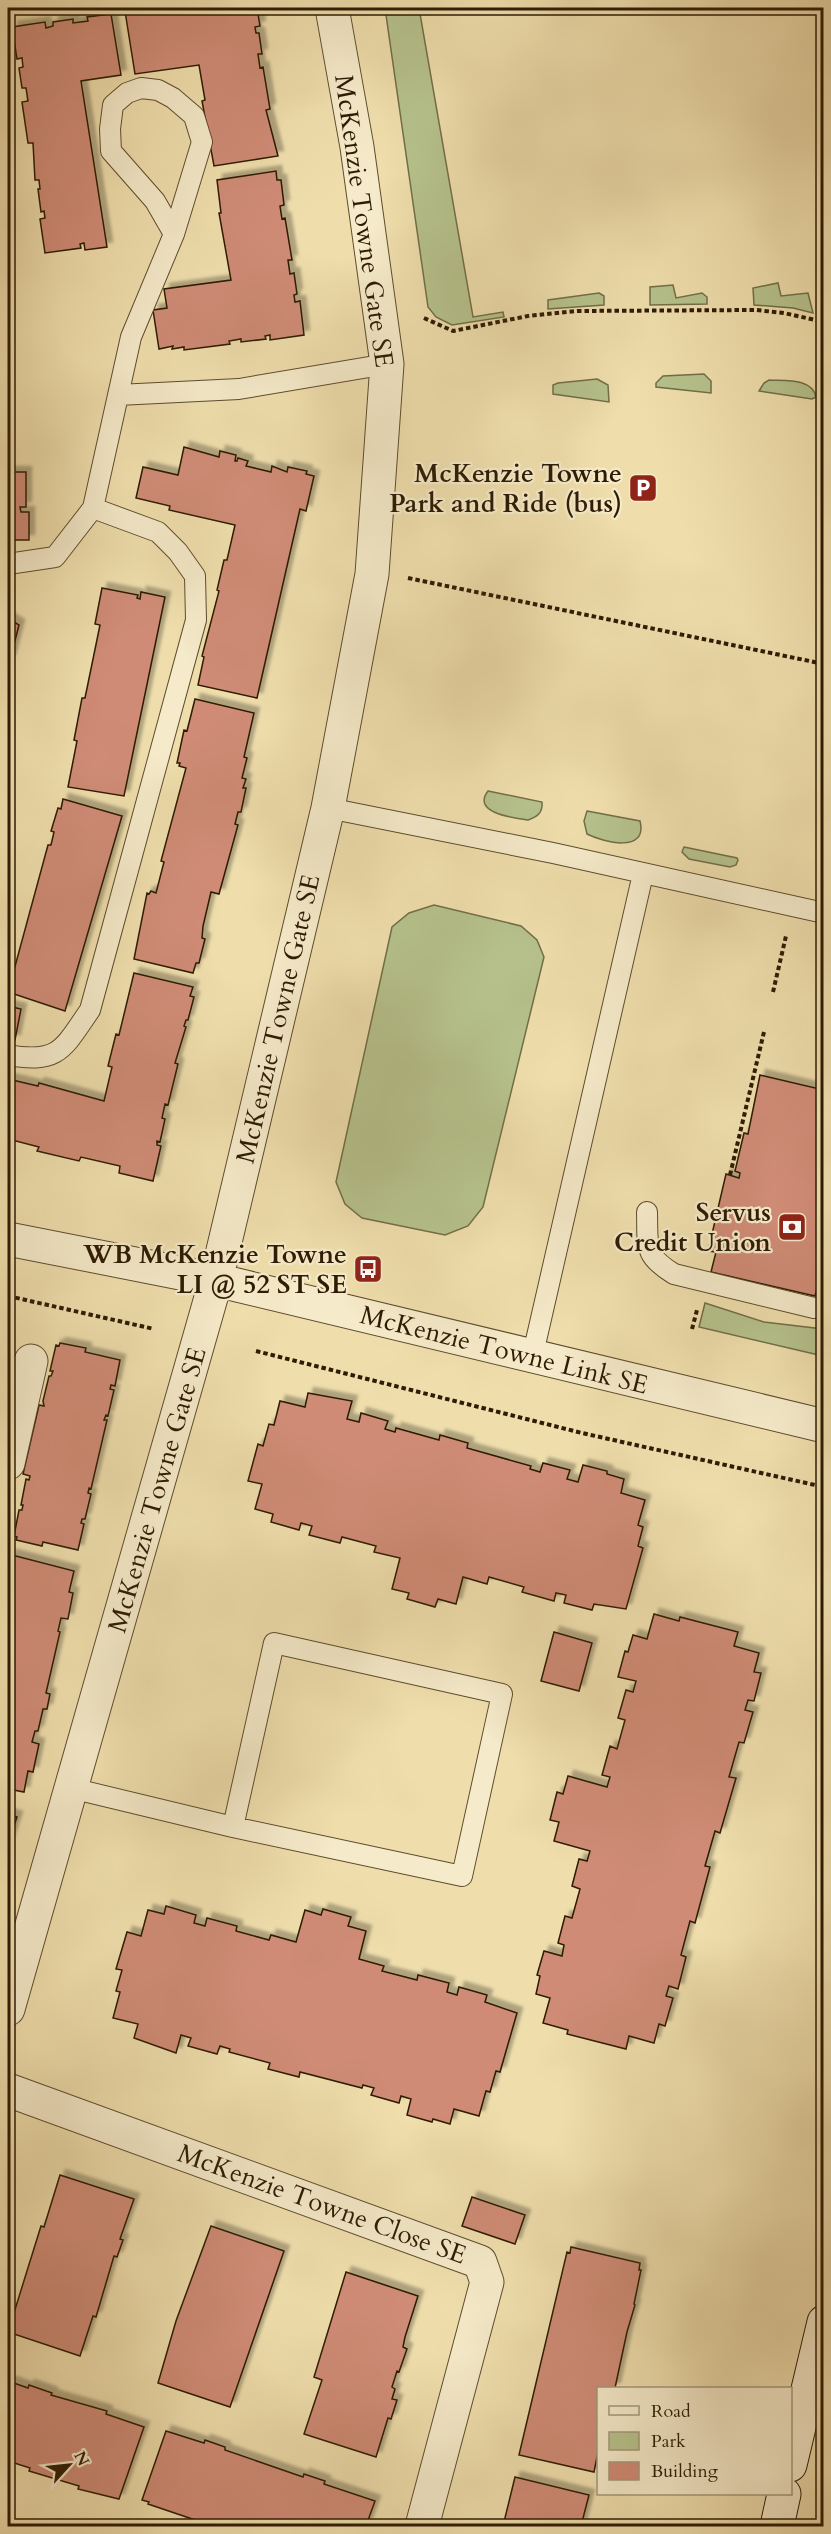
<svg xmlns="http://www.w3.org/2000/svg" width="831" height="2534" font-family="Cardo,serif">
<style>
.green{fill:#b6c28c;stroke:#726e48;stroke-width:1.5}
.building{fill:#cf8b76;stroke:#2d1b04;stroke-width:1.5;filter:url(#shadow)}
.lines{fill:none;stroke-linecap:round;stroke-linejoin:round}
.service-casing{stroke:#5e4c2e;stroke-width:22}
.minor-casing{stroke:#5e4c2e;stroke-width:35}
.secondary-casing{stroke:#2d1b04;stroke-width:35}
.path{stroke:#2d1b04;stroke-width:4;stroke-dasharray:4.5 3;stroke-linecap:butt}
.service{stroke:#f5eac9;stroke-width:20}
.minor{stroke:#f5eac9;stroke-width:33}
.secondary{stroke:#f5eac9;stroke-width:33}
.labels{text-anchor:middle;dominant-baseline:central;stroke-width:4.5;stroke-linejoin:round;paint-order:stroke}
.street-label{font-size:26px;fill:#2d1b04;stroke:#f5eac9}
.poi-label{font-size:26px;font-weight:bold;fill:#2d1b04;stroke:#f5eac9;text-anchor:end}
</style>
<defs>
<filter id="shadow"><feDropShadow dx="5.5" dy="-5.5" stdDeviation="1.5" flood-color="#0004"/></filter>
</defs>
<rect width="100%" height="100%" fill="#efdeac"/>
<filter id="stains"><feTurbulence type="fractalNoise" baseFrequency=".00333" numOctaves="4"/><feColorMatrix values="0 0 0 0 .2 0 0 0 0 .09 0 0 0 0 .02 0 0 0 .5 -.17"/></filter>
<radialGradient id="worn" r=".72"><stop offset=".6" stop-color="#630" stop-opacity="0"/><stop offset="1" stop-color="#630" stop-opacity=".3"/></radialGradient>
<!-- green -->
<path class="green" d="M385,8H419L473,317L503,312L504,317L452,325L436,317L428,307Z
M778,283L781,296L808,293L813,313L793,308L754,305L753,288Z
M673,285L676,298L702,293L707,297V304L650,305V287Z
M599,293L604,296V305L548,309V300Z
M704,374L711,381V393L656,387V383L663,376Z
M597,379L608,385L609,402L553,394V385L558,383Z
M769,380C786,381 812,378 816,397L812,399L759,391L764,383Z
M488,791L542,802C543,813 537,817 528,820C514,818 471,813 488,791Z
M587,811L640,821C648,854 603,842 587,834L584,821Z
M684,847L737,858L738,860L736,865L730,867L689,859L682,852Z
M434,905L521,926L537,940L544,957L483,1207L468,1226L445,1235L362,1218L345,1204L336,1182L392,927L409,913Z
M705,1303L764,1322L823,1329V1356L699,1327Z"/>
<!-- building -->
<path class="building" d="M162,8H257L260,26L255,27L256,33H259L262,54H258L260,68L263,67L270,109L266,110L278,156L214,166L202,101L205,100L199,65L135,74L125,11L135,9V12Z
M111,14L121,75L81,81L107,247L85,250L84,243L80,244L81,248L45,253L40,219L45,218L44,211L41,212L38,189H40L39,180H35L33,143H28L22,102L28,101L26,88H22L19,68L23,67L22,58L17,59L12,27L45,22L46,28L53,26V22L73,19V23L88,21L87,17Z
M276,171L277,180H281L284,205L280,206L282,219L285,218L292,260H288L290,274L294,273L297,294L294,295L295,302L300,301L304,335L270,340V335L265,336L266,339L241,342V339L229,341L230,344L184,350V347L172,349L173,346L159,349L153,310L167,308L164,289L231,280L219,213H221L217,180Z
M184,447L219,457L220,451L236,455L235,461H237L238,458L248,461L246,466L271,472L272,466L287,472L288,467L307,471L306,474L314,476L306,511L300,509L257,698L198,685L204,657L202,656L219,591L217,590L224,560H227L235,525L169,510L170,506L136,498L143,467L178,475Z
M8,472H26V507H20L21,512H29V540H8Z
M102,588L138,595L137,598L140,599L141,592L165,597L124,796L68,787L77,741L74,740L82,698H85L100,625L95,624Z
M8,618L19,625L10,660H8Z
M195,699L254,713L244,757L247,758L242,778L246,779L243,788H246L241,812H238L235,824L238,825L219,894L211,892L203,926L202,938L205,939L199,963H196L193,973L134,959L147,893L149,894L151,891L156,893L164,862L161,861L186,768L179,766L180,763H177L184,730L187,731Z
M63,799L122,816L65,1011L8,992L48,845H51L54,832L51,831L58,808L61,809Z
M134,973L193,987L190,996L194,997L188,1020H186L184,1026L186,1027L175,1063L178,1064L168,1105L165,1104L162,1118L165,1119L160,1142L157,1141V1145L161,1146L153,1181L119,1173L120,1166L81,1157L79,1161L37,1151L39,1147L8,1139V1079L38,1086L39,1083L104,1101L112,1067L108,1066L116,1034L119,1035Z
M8,1006L21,1009L15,1040L8,1039Z
M760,1075L824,1090V1277L821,1285L818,1284L815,1296L711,1272L716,1252L708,1251L726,1174L739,1178L740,1173L735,1171L744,1133L748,1134Z
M60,1343L86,1348L85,1352L120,1360L115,1386L111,1385L110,1389L114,1390L108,1416L106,1415L104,1420H107L91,1489L89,1488L88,1493L91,1494L85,1519H82L81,1523L84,1524L78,1550L43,1542L42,1546L16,1540L17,1537L14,1536L19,1510H22L23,1505H21L26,1479L29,1480L30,1476L23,1474L39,1405L44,1406L43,1401L49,1376H51L53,1371H50L56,1345L59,1346Z
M308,1393L352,1401L347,1419L359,1422L361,1413L388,1421L385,1429L395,1432L396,1428L439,1440L440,1435L468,1443L467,1448L531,1466L530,1469L540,1472L543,1463L570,1470L567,1479L578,1482L583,1465L607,1471V1474L624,1479L621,1493L645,1500L638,1525L643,1527L638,1546L643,1548L626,1609L594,1604L592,1610L564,1603L566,1595L556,1593L554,1601L522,1592L524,1587L489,1577L487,1584L463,1577L456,1604L438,1599L435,1607L407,1599L409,1593L392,1589L400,1558L374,1552L376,1546L342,1537L340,1543L309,1535L312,1526L301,1523L299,1530L271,1522L273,1514L255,1509L262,1484L248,1481L258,1444L263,1446L269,1424L274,1425L280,1401L305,1407Z
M12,1555L74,1571L69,1592L73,1593L68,1619L61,1618L58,1631L60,1632L46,1693L50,1694L47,1709H43L38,1731H35L32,1742L39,1744L33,1772L28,1771L24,1792L8,1789V1563L9,1556Z
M654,1614L679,1621L680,1617L738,1632L734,1646L759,1653L754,1672L761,1673L754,1701L748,1700L745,1710L753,1712L744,1743L739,1742L729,1777L736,1778L720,1833L715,1831L705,1866L710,1867L695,1923L690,1921L681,1955L686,1957L678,1989L669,1986L666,1996L673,1998L665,2026L659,2024L654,2043L629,2036L626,2049L567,2034L568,2030L543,2023L550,1998L536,1994L540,1976L537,1975L544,1951L562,1956L564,1945L558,1943L565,1916L572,1918L580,1889L572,1886L579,1859L587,1861L590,1851L554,1841L559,1822L550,1820L557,1792L563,1794L568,1776L607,1787L610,1777L602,1775L610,1746L617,1749L625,1720L618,1718L626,1690L633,1692L636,1681L618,1677L625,1651L628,1652L633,1635L647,1639Z
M554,1632L592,1643L579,1691L541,1681Z
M8,1814L17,1817L8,1844Z
M166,1906L196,1915L194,1923L205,1926L207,1918L237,1926L236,1931L269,1940L271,1935L296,1942L305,1910L321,1915L323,1909L351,1917L348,1926L366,1931L359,1959L384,1966L382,1971L417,1980L418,1975L449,1983L447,1992L457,1995L459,1987L487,1995L485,2002L517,2013L500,2072L496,2071L490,2092L486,2091L479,2116L454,2109L450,2124L433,2119L432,2122L407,2115L411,2099L401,2096L399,2103L371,2095L374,2088L363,2085L362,2088L300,2072L299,2077L268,2069L270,2063L229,2052L230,2049L220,2046L217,2054L188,2046L191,2038L181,2035L176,2053L134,2038L138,2024L113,2018L120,1992L116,1991L122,1970L116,1969L127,1932L141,1936L148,1910L164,1914Z
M60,2175L134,2199L120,2239L123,2240L117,2257L114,2256L96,2317L93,2316L80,2356L8,2332L41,2226L44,2227Z
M472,2197L525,2215L515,2244L462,2226Z
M211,2226L284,2251L230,2407L158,2383L176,2321Z
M571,2247L640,2263L639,2270H641L634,2304L635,2305L627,2332L615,2388H598V2452L594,2472L519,2455L567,2252L570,2253Z
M346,2272L418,2296L405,2337L403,2347L407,2349L399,2372L397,2371L392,2387L395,2389L392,2399L397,2400L391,2419L388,2418L376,2457L304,2434L322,2380L314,2377Z
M8,2381L28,2388L29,2385L52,2393L51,2395L107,2411L106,2414L144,2427L119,2499L78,2489L79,2486L29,2471L30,2468L8,2461Z
M166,2431L204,2443L205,2440L225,2447V2450L303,2477L304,2474L325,2481L324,2484L375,2501L366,2526H206L207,2524L148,2504L149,2502L142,2500Z
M515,2477L589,2495L581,2526H503Z"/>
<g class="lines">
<!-- service casing -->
<g class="service-casing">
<path id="service" d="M118,395L239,389L387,364
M8,564L55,557L93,508L131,337L174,234L202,142L194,116L173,98L158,90L141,88L127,93L113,105L110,129L111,151L155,201L174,234
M328,808L553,853L824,913
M8,1055C59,1064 63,1049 90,1010L196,620L195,576L178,552L158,532L93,508
M647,1212C648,1246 643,1255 674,1274L814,1308L824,1307
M532,1358L643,874
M71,1788L233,1827L462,1876L502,1694L274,1643L233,1827"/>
</g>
<!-- minor casing -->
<g class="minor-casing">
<path id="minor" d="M8,1239L216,1280L824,1426
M8,1463L31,1361
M8,2009L216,1280L328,808L372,574L387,364L357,147L332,8
M8,2090L480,2262L487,2282L422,2526"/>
</g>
<!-- secondary casing -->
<g class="secondary-casing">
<path id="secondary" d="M790,2465L824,2322
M777,2526L784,2494"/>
</g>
<!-- path -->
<path class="path" d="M424,318L453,331L528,316L577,311L756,310L784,313L824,322
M408,578L824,664
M773,992L786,936
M730,1175L764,1032
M8,1296L154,1329
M692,1329L697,1310
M256,1351L582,1433L824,1487"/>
<!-- service -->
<use href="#service" class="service"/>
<!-- minor -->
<use href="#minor" class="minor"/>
<!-- secondary -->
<use href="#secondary" class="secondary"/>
</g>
<!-- icons -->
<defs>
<g id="parking-square" transform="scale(1.5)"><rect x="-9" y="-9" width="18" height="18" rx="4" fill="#8f2418" stroke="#f5eac9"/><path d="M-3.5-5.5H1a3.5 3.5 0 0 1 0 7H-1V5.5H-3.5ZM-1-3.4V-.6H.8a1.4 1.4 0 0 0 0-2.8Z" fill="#fff"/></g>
<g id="bank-square" transform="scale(1.5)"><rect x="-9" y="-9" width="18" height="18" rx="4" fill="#8f2418" stroke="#f5eac9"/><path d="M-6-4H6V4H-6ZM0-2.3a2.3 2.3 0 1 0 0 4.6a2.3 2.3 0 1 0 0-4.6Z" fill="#fff"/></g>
<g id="bus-square" transform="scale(1.5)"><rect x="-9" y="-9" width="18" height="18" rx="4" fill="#8f2418" stroke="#f5eac9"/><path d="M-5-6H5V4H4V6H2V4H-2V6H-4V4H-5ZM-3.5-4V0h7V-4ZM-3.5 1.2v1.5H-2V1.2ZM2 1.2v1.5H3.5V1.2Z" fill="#fff"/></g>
</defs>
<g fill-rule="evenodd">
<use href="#parking-square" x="643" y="488"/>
<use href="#bank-square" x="792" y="1227"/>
<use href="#bus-square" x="368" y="1269"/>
</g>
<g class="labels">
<!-- street labels -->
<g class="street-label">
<text transform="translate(364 221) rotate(82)">McKenzie Towne Gate SE</text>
<text transform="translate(278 1019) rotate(-77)">McKenzie Towne Gate SE</text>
<text transform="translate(504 1350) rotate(14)">McKenzie Towne Link SE</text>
<text transform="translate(157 1490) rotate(-74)">McKenzie Towne Gate SE</text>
<text transform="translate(322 2204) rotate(20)">McKenzie Towne Close SE</text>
</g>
<!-- poi labels -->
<g class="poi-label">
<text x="622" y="473">McKenzie Towne<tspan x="622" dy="30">Park and Ride (bus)</tspan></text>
<text x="771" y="1212">Servus<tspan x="771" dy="30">Credit Union</tspan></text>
<text x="347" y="1254">WB McKenzie Towne<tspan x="347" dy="30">LI @ 52 ST SE</tspan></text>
</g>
</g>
<!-- margin -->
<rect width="831" height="2534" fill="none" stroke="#efdeac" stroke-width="30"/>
<rect x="9" y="9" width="813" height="2516" fill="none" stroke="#2d1b04" stroke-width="3"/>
<rect x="15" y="15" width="801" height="2504" fill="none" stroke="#2d1b04" stroke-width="1.5"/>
<!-- legend -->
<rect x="597" y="2387" width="195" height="108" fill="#f5eac9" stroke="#a5977a" stroke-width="1.5"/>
<rect x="609" y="2406" width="30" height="9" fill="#f5eac9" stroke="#a5977a" stroke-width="1.5"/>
<text x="651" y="2417" font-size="18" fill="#2d1b04">Road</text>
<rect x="609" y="2432" width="30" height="18" fill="#b6c28c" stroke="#a5977a" stroke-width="1.5"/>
<text x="651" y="2447" font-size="18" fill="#2d1b04">Park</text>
<rect x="609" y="2462" width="30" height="18" fill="#cf8b76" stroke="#a5977a" stroke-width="1.5"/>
<text x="651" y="2477" font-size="18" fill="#2d1b04">Building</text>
<!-- north arrow -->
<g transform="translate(69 2465) rotate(63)" stroke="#f5eac9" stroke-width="4.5" paint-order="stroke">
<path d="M0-4.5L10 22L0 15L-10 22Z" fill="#2d1b04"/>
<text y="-9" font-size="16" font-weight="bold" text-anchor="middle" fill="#2d1b04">N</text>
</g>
<rect width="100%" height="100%" filter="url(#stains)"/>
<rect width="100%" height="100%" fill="url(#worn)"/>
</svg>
